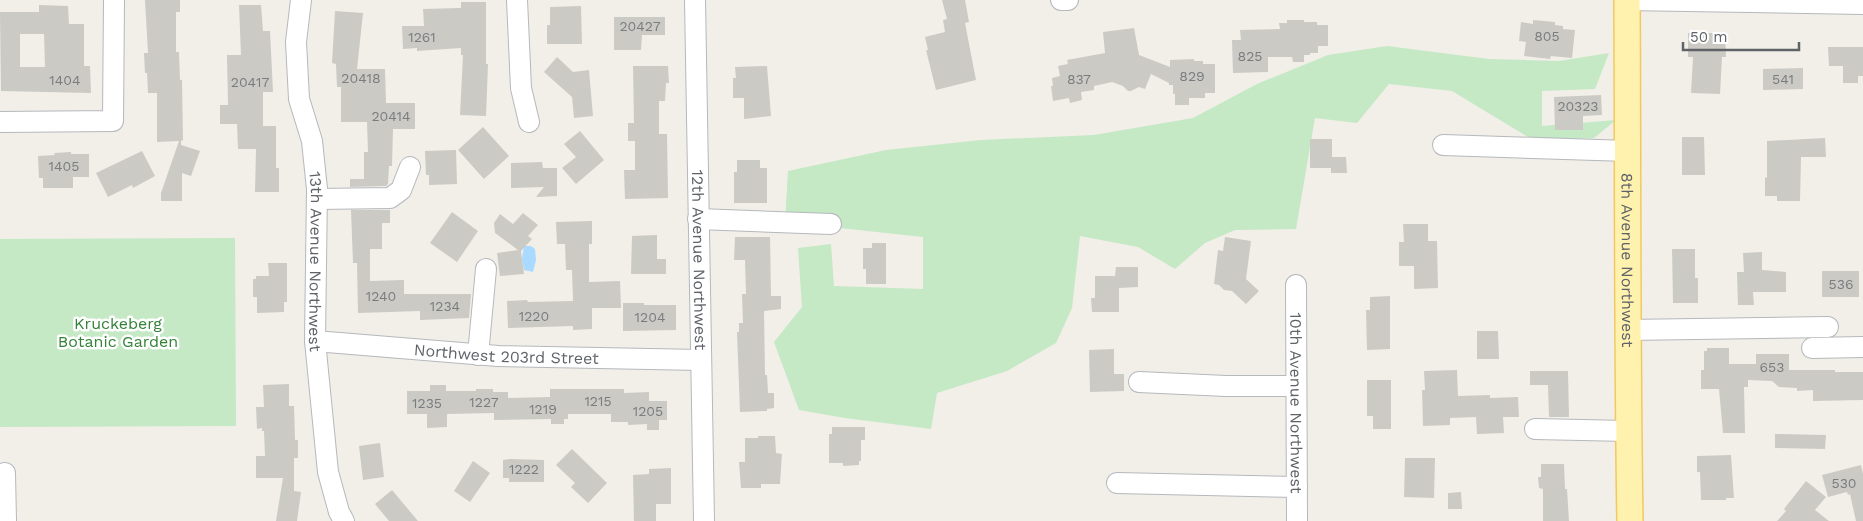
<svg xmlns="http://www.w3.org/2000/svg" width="1863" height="521" font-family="'Work Sans',sans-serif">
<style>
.green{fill:#c5e8c5}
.water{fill:#aadaff}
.building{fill:#cccac5;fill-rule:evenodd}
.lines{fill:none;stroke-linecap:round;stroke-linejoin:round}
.minor-casing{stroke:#b5b8bc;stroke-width:22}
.major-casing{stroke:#f2c960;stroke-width:28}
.minor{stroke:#fff;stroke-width:20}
.major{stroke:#fff2af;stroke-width:25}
.labels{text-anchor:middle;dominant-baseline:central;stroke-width:5;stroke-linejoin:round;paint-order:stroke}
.number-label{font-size:14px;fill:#7a7d7f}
.street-label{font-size:16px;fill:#5f6368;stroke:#fff}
.park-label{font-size:16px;fill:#348238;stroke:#fff}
</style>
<rect width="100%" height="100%" fill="#f1efe8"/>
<!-- green -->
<path class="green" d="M1387,46L1489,59L1559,61L1609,53L1595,89L1542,91V126L1616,120L1594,138L1533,140L1452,91L1389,84L1357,123L1315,118L1296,229L1235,230L1205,243L1175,269L1138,247L1080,236L1072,308L1056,343L1007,371L937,393L931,429L845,418L799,410L774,342L802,307L798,248L831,244L834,286L923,289V237L785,222L788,171L886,150L981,140L1094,135L1193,118L1257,84L1328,55Z
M235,238L236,426L0,427V239Z"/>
<!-- water -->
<path class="water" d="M524,246H531L535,249L536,260L533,272L524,270L522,259Z"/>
<!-- building -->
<path class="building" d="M145,0H180V12H176V52H179L180,80H182L183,140L181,141V145L200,151L191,176L182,173V201H161V193L179,141L157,142V93H148L147,73H145L144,53H148Z
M942,0H965L969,22L965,23L976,80L936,90L926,50H928L925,37L945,32L943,20L947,19Z
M461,2H486V64H488L486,116L460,115L463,55H461V48L417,51V48L403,49L402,26H424L423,9L461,8Z
M39,5L68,6L69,24H84V66H90L91,93L1,91L0,12H39ZM20,34H44L45,67H20Z
M239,5H261L263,31H270L273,92H263V126H276V168H279V192H255L256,149H238L237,124H220V105H228L227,55H241Z
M581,6L582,44H547V25H550V7Z
M335,11L363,13L357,69H385L386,103H415V129H393L392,166H389L388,184L386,186L350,187V179H364V152H368L367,122H341V87H337L336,64L332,63Z
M614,17H665V35H642L641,50H614Z
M1287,20H1304V22H1317V25H1328V46H1318V53H1310V55H1304V62H1293L1292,57H1268V72L1233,73L1232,40H1241L1240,30L1280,29L1279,23H1287Z
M1533,20L1555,22V25L1563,26V29L1575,30L1572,58L1551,56L1550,59L1524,56L1526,42L1519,41L1521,22L1533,24Z
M1134,28L1139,55L1170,67V60L1194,59V61H1203V64H1215V93H1205V98H1189V105H1175V94H1173V85H1169V83L1151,74L1145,89L1139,87L1131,91H1128L1123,86L1112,82L1094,86V90L1081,92L1082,100L1070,103L1069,98L1053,101L1051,86H1053L1052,78L1060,76L1058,66L1068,64L1067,60L1105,53L1103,32Z
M1688,33H1725L1726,57H1722L1720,94L1691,93L1693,57H1688Z
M1828,47H1863V76H1858V83H1843V66H1829Z
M557,57L573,72L589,70L593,116L574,118L572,97L544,72Z
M633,66H668L669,83H666L665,101H659V134H667L668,198L625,199L624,170H635V141H628V123H634Z
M767,66L771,116L744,119V98H733V78H736L735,67Z
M1803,68V89L1763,90V69Z
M1601,95L1602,115L1583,116V130H1555L1554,97Z
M483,127L509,156L484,179L458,150Z
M580,131L604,160L576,184L562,168L576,157L564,144Z
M1682,137H1704L1705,175H1682Z
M1825,138L1826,157H1801L1800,201H1777V196H1765V177L1767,178V141Z
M1310,139H1332V157H1346L1347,173H1331V168H1310Z
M456,150L457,184L429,185V175H426L425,151Z
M142,151L155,176L133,188L132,185L108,197L96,173Z
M71,152V154H89V177H73V188H43V178H39L38,156L55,155L54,153Z
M737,160H760V168H767V203H734V172H737Z
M542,162L543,168H557V196L536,197L544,187L511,188V163Z
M351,210H390V223H382V249H370V281L404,280V294H471L469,318L420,320V311L358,313L357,263H353Z
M452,212L478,231L457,262L430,243Z
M523,213L538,225L528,236L532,239L521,251L524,274L500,276L497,253L518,250L495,233L494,223L500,214L513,224Z
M592,221V244H589V282L620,281L621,308H592V329L573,330V326L508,328L507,301L527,300L528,302L573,301L572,270H566L565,244H557L556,222Z
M1403,224H1428V241H1437L1438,288L1414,289V266H1399V242H1404Z
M657,235V259H666V274H631L632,236Z
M735,237H770L771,296H781V309L764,311L765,375H767L768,393H774V408L767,409V411L740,412L737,332H739V323H743L742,294H746L745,260H734Z
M1225,237L1251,241L1246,279L1259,291L1246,304L1232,291L1224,290L1219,285L1214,284L1218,250L1223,251Z
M872,243H886V284H866V269H863V248H872Z
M1672,249H1695V278H1698V303H1673Z
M1762,252V270L1786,272V292H1753L1754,305H1738L1737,272H1744L1743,253Z
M268,263H287V302H284V312L257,313V297H253V279H256V276H269Z
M1116,267H1138V287L1119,288V312H1092L1091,298H1095V276H1115Z
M1822,271H1859V297H1822Z
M1390,296V349L1367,350L1366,310H1370V297Z
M623,303H644V305H676V330L623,331Z
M1477,331H1498L1499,359H1477Z
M1707,348H1729V364H1756V354H1789V370H1835V372H1863V400L1813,401V390L1797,391V388L1779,387L1772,381L1748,380V387H1744L1745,433H1723L1719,389H1701V370H1704V351H1707Z
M1114,349V374H1124V391L1090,392L1089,350Z
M1457,370L1458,396L1490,395V398L1518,397L1519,417H1503L1504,433L1477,434L1476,417L1450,418V425L1423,426L1422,390H1425L1424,371Z
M1530,371H1568L1569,417H1549L1548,385H1530Z
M1367,380H1391V429H1373V416H1367Z
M289,384V406H294L295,440H298V458H294V491L301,492L297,521H276L283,478H256V456H265L264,431H262V428L257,429L256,407H264L263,385Z
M430,385H446V391H476V389H493V392H508V398L550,397V389H624V393L649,392V401H667V420H659V430H647V424L628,425V422H611V414H568V419H564V424H551V419L494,420V413L447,414V427L427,428V414H407V391H430Z
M832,427H865V440H861V461H859V465L843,466V463H829V434H832Z
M1775,434L1826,435L1825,449L1775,448Z
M758,436H775L776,453L782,454L780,484H761V488H741L739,462H745V438H758Z
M380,443L384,477L363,480L359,446Z
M572,449L607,483L588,503L571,487L575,483L556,465Z
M1731,455L1734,498H1726V500H1701L1700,472H1697V456Z
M1405,458H1435L1434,498L1404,497Z
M510,459L544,460V482H509V478H503V460Z
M473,461L490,473L470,502L454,491Z
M1541,464H1564L1565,489H1567L1569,521H1543V489L1539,488L1538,477H1541Z
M1861,465L1863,474V521H1856L1850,494L1848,495L1847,492L1828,497L1822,475Z
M671,468V504H656V521H634L633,475L649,474V469Z
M1806,481L1826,497L1815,510L1829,521H1777L1786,511L1784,509Z
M392,490L418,521H389L375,504Z
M1461,492L1462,509H1448V493Z"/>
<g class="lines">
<!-- minor casing -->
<g class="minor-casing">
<g id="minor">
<path id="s1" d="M301,0L296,42L299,99L312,141L317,189L315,341L328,472L339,512L344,521"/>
<path d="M517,0L521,88L529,122"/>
<path id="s2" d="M695,0L704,521"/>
<path d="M1061,0H1068"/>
<path d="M1625,0L1863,4"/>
<path d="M0,122L113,121L114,0"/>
<path d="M1443,145L1628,151"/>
<path d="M317,199L390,198L401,190L410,167"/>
<path d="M698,219L831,224"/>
<path id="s3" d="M1296,285L1297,521"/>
<path d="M1627,330L1828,327"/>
<path id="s4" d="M315,341L498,356L701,360"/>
<path d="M1812,348L1863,347"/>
<path d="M478,355L486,269"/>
<path d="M1139,382L1226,386H1296"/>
<path d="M1535,429L1628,431"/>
<path d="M5,473L6,521"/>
<path d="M1117,483L1297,487"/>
</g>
</g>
<!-- major casing -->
<g class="major-casing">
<g id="major">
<path id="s5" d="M1627,0C1628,174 1627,347 1630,521"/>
</g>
</g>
<!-- minor -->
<use href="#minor" class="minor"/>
<!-- major -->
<use href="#major" class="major"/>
</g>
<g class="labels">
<!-- number labels -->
<g class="number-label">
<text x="640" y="26">20427</text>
<text x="1547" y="36">805</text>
<text x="422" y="37">1261</text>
<text x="1250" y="56">825</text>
<text x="1192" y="76">829</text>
<text x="361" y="78">20418</text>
<text x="1079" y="79">837</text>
<text x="1783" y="79">541</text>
<text x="65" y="80">1404</text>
<text x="250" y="82">20417</text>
<text x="1578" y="106">20323</text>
<text x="391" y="116">20414</text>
<text x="64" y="166">1405</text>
<text x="1841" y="284">536</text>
<text x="381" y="296">1240</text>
<text x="445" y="306">1234</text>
<text x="534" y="316">1220</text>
<text x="650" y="317">1204</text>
<text x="1772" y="367">653</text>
<text x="598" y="401">1215</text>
<text x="484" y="402">1227</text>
<text x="427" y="403">1235</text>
<text x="543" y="409">1219</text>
<text x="648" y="411">1205</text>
<text x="524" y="469">1222</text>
<text x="1844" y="483">530</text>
</g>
<!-- street labels -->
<g class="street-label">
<text stroke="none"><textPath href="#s1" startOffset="264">13th Avenue Northwest</textPath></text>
<text stroke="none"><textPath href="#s2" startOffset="260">12th Avenue Northwest</textPath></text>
<text stroke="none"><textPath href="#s5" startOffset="260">8th Avenue Northwest</textPath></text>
<text stroke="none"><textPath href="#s4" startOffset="192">Northwest 203rd Street</textPath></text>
<text stroke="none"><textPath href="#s3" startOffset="118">10th Avenue Northwest</textPath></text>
</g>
<!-- park labels -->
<g class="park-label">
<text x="118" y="323">Kruckeberg<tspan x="118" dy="18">Botanic Garden</tspan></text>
</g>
</g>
<!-- scale -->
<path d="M1683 42v8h116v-8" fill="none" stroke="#5f6368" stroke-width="2.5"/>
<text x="1690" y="42" font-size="15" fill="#5f6368" stroke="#ffffff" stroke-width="4" paint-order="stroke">50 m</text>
</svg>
